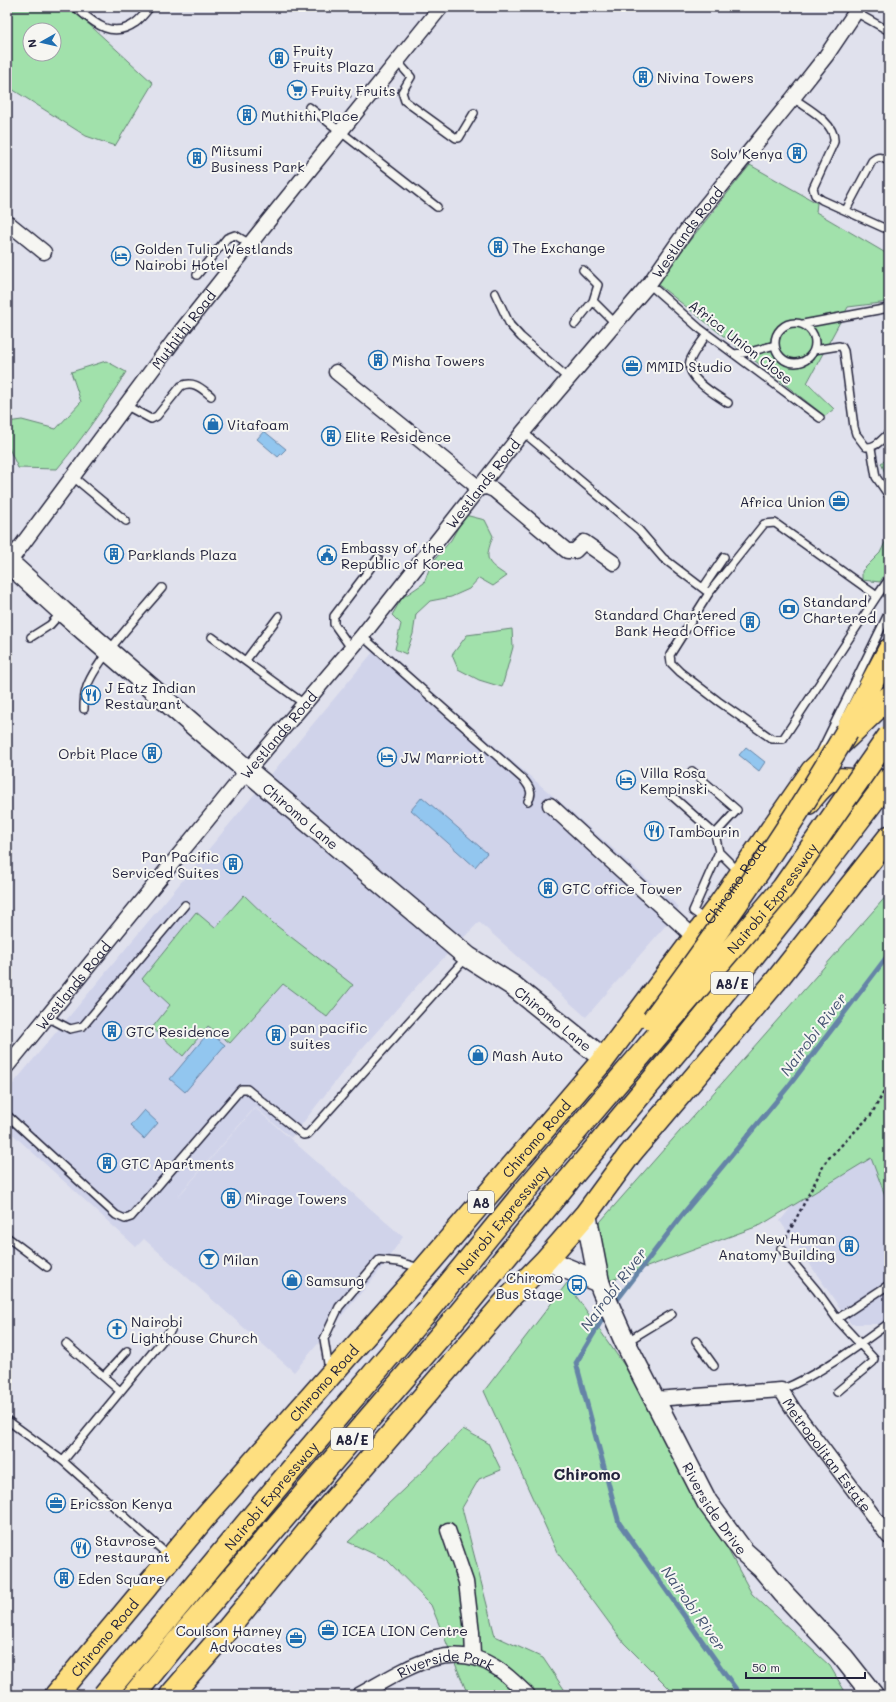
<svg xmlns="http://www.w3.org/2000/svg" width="896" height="1702" font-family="Mali,sans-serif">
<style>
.built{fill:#d0d3ea}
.green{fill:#a1e1ab;stroke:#628273;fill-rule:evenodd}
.water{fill:#92c6ef;stroke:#6584a7}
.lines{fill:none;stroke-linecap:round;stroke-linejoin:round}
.stream{stroke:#6584a7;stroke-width:5}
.lane-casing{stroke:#22223b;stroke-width:10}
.street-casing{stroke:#22223b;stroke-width:17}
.secondary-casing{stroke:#22223b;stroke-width:23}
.highway-casing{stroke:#22223b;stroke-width:25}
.path{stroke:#22223b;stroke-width:2.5;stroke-dasharray:3 3;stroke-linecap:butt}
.lane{stroke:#f6f6f2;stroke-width:7}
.street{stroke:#f6f6f2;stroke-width:14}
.secondary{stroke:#f6f6f2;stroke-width:20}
.highway{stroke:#fedf80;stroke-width:22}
.highway-bridge-casing{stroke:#22223b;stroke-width:25;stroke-linecap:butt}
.highway-bridge{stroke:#fedf80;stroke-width:22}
.labels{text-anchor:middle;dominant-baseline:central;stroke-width:4;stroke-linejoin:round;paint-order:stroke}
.shield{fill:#f6f6f2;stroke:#626272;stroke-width:1}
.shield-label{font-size:13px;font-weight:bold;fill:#22223b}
.poi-label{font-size:14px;fill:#22223b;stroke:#f6f6f2;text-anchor:start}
.street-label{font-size:14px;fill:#22223b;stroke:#f6f6f2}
.water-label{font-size:15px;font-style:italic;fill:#445371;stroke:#f6f6f2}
.quarter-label{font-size:16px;font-weight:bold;fill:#22223b;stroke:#f6f6f2}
</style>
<rect width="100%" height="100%" fill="#e0e1ed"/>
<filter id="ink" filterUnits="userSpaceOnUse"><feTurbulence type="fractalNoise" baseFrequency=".025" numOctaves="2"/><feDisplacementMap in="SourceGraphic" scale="8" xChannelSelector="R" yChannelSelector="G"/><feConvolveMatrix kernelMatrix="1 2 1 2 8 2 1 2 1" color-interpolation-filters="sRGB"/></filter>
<g filter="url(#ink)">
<!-- built -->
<path class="built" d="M378,646L567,808L679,907L673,917L586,1017L479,922L424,978L357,1054L291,1138L255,1107L184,1189L177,1198L255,1108L403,1237L377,1274L294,1372L144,1239L136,1247L7,1129V1091Z
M889,1086V1324H851L780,1221Z"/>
<!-- green -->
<path class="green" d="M7,7H70L153,83L115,146L86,136L7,86ZM30,30H54V54H30Z
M750,165L817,203L816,212L889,255V302L848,307L807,383L834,409L825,416L656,283Z
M106,361L126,372C105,406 83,438 57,469L18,468L7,444V422L22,420L56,429L81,402L71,372Z
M889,458V482L881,463Z
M465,515L485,520L493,536C484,561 486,562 507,576L493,586L479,578L469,589L451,597L430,601L416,614L413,634L406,654L395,649L401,624L392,615L402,598L424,583L431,564L451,540Z
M889,534V567L880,582L862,580V571L880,553Z
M512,629L513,647L502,687L479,680L458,669L452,655L467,635Z
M889,893V1206L871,1158L761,1225L609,1281L586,1238Z
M244,895L273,923L353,985L327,1017L283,984L230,1043L208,1026L183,1056L152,1028L170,1005L142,979L196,912L215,928Z
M567,1283L640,1388L752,1594L830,1666L847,1695H676L624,1643L557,1552L484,1391Z
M463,1429L488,1443L501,1470L479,1479L462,1508L495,1636L543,1658L568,1695H474L466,1690L431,1605L387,1560L348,1542L425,1469Z"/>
<!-- water -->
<path class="water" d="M264,431L286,449L278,457L257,439Z
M746,747L765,762L759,771L739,755Z
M422,797L487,853L475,867L411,810Z
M209,1032L225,1045L185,1092L170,1079Z
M144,1110L158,1123L144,1139L130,1126Z"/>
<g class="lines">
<!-- stream -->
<path class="stream" d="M614,1304L683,1214L788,1087L889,954
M606,1313L576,1363L619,1523L740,1695"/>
<!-- lane casing -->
<g class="lane-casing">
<path id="lane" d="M75,7C93,22 111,40 135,23C141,19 146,12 150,7
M850,7L857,13L889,31
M397,61L411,77L402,92L405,101L456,138H459L474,113
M793,98C807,108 836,123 834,142L813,188L815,195L822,200L884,228L889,225
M309,107L437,207
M846,210L872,161C879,155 882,158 889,161
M583,270L598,285L593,301L615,323
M197,275L227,238L235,235L250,244
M649,284L699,328L820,418
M495,293L510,325L521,337L569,379
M775 343a20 20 0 1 1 40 0a20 20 0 1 1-40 0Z
M575,324L593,301
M803,324L889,308
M707,334C702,342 693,352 690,361C685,378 716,395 728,403
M814,350L839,346L842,347L844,351L854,427L856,434L866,447C876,448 882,439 889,433
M734,354L750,352L775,345
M125,405L151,419L157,416L181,386C194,380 202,389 211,396
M523,432L639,530L663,558L709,593L764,524L775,523L877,596L783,739H772L718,701L680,672L671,663L670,655L709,593
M871,448L876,477L889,496
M72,476L126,521
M703,588L724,557
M877,596L889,579
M362,636L523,779C529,786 534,793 528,801
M31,637L50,625L61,613
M212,637L303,703
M351,648L334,624V616L378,558
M246,660L279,616
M84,709C84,703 84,696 86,690C92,664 143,611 162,588
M821,751L889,612
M692,771L737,810L715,834
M670,794L715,834L719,852L739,872
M706,920L693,911L719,852
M47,1017L70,1029L83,1026L185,905
M7,1115L116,1215L125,1219L131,1217L241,1089H247L303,1135L308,1134L466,958
M7,1237L47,1267
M781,1248L817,1291L837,1319L874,1359L873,1362L837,1392
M837,1319L887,1286
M696,1341L714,1366
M626,1342L672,1314
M66,1344L120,1391
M329,1370L324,1339L339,1307L379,1260L399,1262L420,1268
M104,1376L127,1351
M781,1390C820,1374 855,1348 889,1323
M7,1420L63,1461L169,1556
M63,1461L171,1330"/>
</g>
<!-- street casing -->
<g class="street-casing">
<g id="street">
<path d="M7,222L44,252"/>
<path d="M336,372L479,488L487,487L494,490L567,551H575L584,542L614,563"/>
<path id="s1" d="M7,565L181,331L261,230L441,7"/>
<path d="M550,805L694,937"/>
<path id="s2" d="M7,1066L248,770L362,636L523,432L649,284L693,221L793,98L826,56L859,7"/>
<path id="s3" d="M655,1399L781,1390L793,1409L889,1537"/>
<path d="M448,1530L466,1582L472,1632L473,1656"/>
<path id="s4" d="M359,1695C401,1672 448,1637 495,1667C507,1674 518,1686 528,1695"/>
</g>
</g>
<!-- secondary casing -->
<g class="secondary-casing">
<g id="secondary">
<path id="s5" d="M7,561L63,612L196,727L468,957L512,985L604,1059"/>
<path id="s6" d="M586,1214L599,1282L602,1290L625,1342L707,1502L743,1551L762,1568L784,1594L843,1657L873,1695"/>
<path d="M546,1260L599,1282"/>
</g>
</g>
<!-- highway casing -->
<g class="highway-casing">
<g id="highway">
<path d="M848,728L889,650"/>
<path d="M808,803C815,795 823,783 833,780C849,776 858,787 870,771"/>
<path d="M568,1181L681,1046L793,906L889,780"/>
<path id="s7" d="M56,1695L204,1518L424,1269L604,1059L717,908L812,771L889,697"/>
<path d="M171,1695L222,1636L319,1518L507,1300L546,1260L586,1214L630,1154L775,982L889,837"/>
</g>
</g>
<!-- path -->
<path class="path" d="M336,85L351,97
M786,1238L826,1161L871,1115L885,1090L889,1086"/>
<!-- lane -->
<use href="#lane" class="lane"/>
<!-- street -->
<use href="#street" class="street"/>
<!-- secondary -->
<use href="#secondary" class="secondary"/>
<!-- highway -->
<use href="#highway" class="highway"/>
<!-- highway-bridge casing -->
<g class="highway-bridge-casing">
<g id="highway-bridge">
<path d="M653,1020C722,927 789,831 847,731"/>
<path id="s8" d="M104,1695L282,1481L423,1316L524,1192L783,888L889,736"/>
<path d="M134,1695L177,1642L459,1314L568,1181"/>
</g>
</g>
<!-- highway-bridge -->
<use href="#highway-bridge" class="highway-bridge"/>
</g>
</g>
<!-- icons -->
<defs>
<g id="building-ring" transform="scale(1)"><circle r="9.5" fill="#f6f6f2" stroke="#1f6fb2" stroke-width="1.5"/><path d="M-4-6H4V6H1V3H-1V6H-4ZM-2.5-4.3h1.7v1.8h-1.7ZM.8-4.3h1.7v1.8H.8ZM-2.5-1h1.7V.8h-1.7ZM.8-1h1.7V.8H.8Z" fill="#1f6fb2"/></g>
<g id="supermarket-ring" transform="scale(1)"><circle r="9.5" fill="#f6f6f2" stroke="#1f6fb2" stroke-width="1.5"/><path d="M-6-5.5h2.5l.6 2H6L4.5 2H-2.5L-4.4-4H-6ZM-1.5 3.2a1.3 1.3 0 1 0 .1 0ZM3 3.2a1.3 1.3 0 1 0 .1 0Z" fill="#1f6fb2"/></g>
<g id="hotel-ring" transform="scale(1)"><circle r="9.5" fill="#f6f6f2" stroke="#1f6fb2" stroke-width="1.5"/><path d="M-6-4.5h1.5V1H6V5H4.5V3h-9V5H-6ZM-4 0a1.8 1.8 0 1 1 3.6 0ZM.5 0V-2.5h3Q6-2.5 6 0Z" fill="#1f6fb2"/></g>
<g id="office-ring" transform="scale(1)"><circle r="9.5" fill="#f6f6f2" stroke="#1f6fb2" stroke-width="1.5"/><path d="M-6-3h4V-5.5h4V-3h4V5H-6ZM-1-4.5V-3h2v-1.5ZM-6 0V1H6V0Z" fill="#1f6fb2"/></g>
<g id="shop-ring" transform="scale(1)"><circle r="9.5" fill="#f6f6f2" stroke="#1f6fb2" stroke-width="1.5"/><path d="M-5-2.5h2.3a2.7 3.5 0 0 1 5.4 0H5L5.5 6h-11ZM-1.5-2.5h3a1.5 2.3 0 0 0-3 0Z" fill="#1f6fb2"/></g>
<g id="civic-ring" transform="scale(1)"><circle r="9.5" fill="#f6f6f2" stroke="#1f6fb2" stroke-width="1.5"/><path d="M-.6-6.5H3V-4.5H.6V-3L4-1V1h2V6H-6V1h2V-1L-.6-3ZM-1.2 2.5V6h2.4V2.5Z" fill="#1f6fb2"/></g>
<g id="bank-ring" transform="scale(1)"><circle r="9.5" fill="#f6f6f2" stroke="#1f6fb2" stroke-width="1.5"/><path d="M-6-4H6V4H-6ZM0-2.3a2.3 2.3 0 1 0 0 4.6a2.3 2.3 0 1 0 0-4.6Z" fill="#1f6fb2"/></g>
<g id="restaurant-ring" transform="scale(1)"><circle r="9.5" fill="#f6f6f2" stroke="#1f6fb2" stroke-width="1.5"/><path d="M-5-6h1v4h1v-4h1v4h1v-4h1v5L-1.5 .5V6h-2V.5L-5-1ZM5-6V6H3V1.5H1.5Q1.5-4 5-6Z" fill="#1f6fb2"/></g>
<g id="bar-ring" transform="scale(1)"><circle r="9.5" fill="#f6f6f2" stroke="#1f6fb2" stroke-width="1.5"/><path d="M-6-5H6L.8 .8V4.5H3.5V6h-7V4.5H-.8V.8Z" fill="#1f6fb2"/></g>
<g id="bus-ring" transform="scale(1)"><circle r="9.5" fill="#f6f6f2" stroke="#1f6fb2" stroke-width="1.5"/><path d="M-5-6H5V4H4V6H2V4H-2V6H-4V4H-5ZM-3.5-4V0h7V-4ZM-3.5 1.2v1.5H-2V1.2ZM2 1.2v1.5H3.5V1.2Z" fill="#1f6fb2"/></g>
<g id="church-ring" transform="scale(1)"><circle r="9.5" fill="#f6f6f2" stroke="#1f6fb2" stroke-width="1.5"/><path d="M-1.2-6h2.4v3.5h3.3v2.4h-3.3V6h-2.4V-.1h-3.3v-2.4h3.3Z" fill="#1f6fb2"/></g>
</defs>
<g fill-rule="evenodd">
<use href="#building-ring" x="279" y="58"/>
<use href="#building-ring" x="643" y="77"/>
<use href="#supermarket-ring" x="297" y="90"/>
<use href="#building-ring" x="247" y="115"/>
<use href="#building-ring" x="797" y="153"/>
<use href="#building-ring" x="197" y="158"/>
<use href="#building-ring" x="498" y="247"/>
<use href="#hotel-ring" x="121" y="256"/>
<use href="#building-ring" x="378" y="360"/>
<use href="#office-ring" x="632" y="366"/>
<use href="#shop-ring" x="213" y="424"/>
<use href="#building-ring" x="331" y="436"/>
<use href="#office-ring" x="839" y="501"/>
<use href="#building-ring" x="114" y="554"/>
<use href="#civic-ring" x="327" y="555"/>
<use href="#bank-ring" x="789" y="609"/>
<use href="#building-ring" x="750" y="622"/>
<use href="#restaurant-ring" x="91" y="695"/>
<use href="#building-ring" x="152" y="753"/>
<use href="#hotel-ring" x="387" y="757"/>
<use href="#hotel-ring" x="626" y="780"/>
<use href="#restaurant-ring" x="654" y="831"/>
<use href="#building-ring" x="233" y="864"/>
<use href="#building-ring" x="548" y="888"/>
<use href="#building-ring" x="112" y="1031"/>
<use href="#building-ring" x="276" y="1035"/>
<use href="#shop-ring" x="478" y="1055"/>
<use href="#building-ring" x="107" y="1163"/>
<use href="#building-ring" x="231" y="1198"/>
<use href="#building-ring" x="849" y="1246"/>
<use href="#bar-ring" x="209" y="1259"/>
<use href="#shop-ring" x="292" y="1280"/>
<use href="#bus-ring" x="577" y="1285"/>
<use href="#church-ring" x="117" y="1329"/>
<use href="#office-ring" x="56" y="1503"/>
<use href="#restaurant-ring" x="81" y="1548"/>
<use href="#building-ring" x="64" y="1578"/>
<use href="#office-ring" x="328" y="1630"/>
<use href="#office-ring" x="296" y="1638"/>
</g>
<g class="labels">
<!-- shield labels -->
<g class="shield">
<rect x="711" y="972" width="42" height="22" rx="3"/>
<rect x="468" y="1191" width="26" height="22" rx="3"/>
<rect x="331" y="1428" width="42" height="22" rx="3"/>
</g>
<g class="shield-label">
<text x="732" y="983">A8/E</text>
<text x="481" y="1202">A8</text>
<text x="352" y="1439">A8/E</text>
</g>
<!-- poi labels -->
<g class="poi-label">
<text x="293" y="50">Fruity<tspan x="293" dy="16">Fruits Plaza</tspan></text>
<text x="657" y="77">Nivina Towers</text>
<text x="311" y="90">Fruity Fruits</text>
<text x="261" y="115">Muthithi Place</text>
<text x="211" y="150">Mitsumi<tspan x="211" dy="16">Business Park</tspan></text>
<text x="783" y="153" text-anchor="end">Solv Kenya</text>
<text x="512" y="247">The Exchange</text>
<text x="135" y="248">Golden Tulip Westlands<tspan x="135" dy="16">Nairobi Hotel</tspan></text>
<text x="392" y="360">Misha Towers</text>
<text x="646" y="366">MMID Studio</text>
<text x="227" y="424">Vitafoam</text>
<text x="345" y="436">Elite Residence</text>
<text x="825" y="501" text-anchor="end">Africa Union</text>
<text x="341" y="547">Embassy of the<tspan x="341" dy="16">Republic of Korea</tspan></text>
<text x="128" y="554">Parklands Plaza</text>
<text x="803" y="601">Standard<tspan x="803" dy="16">Chartered</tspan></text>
<text x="736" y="614" text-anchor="end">Standard Chartered<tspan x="736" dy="16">Bank Head Office</tspan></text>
<text x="105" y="687">J Eatz Indian<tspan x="105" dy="16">Restaurant</tspan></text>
<text x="138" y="753" text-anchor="end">Orbit Place</text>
<text x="401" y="757">JW Marriott</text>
<text x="640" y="772">Villa Rosa<tspan x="640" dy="16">Kempinski</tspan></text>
<text x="668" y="831">Tambourin</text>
<text x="219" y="856" text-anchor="end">Pan Pacific<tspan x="219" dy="16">Serviced Suites</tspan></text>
<text x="562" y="888">GTC office Tower</text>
<text x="290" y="1027">pan pacific<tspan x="290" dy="16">suites</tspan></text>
<text x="126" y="1031">GTC Residence</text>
<text x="492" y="1055">Mash Auto</text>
<text x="121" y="1163">GTC Apartments</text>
<text x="245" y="1198">Mirage Towers</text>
<text x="835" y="1238" text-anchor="end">New Human<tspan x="835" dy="16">Anatomy Building</tspan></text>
<text x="223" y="1259">Milan</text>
<text x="563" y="1277" text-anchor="end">Chiromo<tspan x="563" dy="16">Bus Stage</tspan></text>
<text x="306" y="1280">Samsung</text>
<text x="131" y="1321">Nairobi<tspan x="131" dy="16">Lighthouse Church</tspan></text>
<text x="70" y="1503">Ericsson Kenya</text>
<text x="95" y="1540">Stavrose<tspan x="95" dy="16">restaurant</tspan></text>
<text x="78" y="1578">Eden Square</text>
<text x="282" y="1630" text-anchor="end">Coulson Harney<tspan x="282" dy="16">Advocates</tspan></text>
<text x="342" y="1630">ICEA LION Centre</text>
</g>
<!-- street labels -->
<g class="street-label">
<text stroke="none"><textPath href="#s2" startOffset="1076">Westlands Road</textPath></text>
<text stroke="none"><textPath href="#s1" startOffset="294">Muthithi Road</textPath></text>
<text transform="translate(741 342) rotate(38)">Africa Union Close</text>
<text stroke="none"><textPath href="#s2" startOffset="752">Westlands Road</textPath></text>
<text stroke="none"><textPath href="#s2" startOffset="428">Westlands Road</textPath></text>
<text stroke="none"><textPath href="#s5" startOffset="389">Chiromo Lane</textPath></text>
<text stroke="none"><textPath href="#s7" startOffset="1059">Chiromo Road</textPath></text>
<text stroke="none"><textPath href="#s8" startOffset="1040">Nairobi Expressway</textPath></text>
<text stroke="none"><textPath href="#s2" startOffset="104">Westlands Road</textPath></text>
<text stroke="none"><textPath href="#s5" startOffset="713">Chiromo Lane</textPath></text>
<text stroke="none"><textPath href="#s7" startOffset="735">Chiromo Road</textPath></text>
<text stroke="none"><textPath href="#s8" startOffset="620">Nairobi Expressway</textPath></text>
<text stroke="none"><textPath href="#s7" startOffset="411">Chiromo Road</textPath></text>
<text stroke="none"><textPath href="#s3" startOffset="206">Metropolitan Estate</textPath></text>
<text stroke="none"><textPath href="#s8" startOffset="260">Nairobi Expressway</textPath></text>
<text stroke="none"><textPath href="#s6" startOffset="324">Riverside Drive</textPath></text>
<text stroke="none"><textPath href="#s7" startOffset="75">Chiromo Road</textPath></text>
<text stroke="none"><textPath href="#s4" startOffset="95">Riverside Park</textPath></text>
</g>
<!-- water labels -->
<g class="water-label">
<text transform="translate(813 1034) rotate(-53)">Nairobi River</text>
<text transform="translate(613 1289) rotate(-53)">Nairobi River</text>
<text transform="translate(694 1608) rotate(55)">Nairobi River</text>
</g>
<!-- quarter labels -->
<g class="quarter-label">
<text x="587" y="1473">Chiromo</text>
</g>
</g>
<!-- margin -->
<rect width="896" height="1702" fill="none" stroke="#f6f6f2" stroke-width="24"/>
<rect x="12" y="12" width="872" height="1678" fill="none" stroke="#22223b" stroke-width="1.5" filter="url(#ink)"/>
<!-- north arrow -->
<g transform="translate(42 42) rotate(262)"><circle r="19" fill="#f6f6f2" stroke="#a1a1a9"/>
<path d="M0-3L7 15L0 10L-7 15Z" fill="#1f6fb2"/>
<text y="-6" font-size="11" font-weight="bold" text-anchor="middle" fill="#22223b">N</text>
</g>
<!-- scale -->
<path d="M746 1672v6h119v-6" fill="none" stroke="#22223b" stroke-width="2"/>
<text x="752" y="1672" font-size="12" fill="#22223b" stroke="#f6f6f2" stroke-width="3" paint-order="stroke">50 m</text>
</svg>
